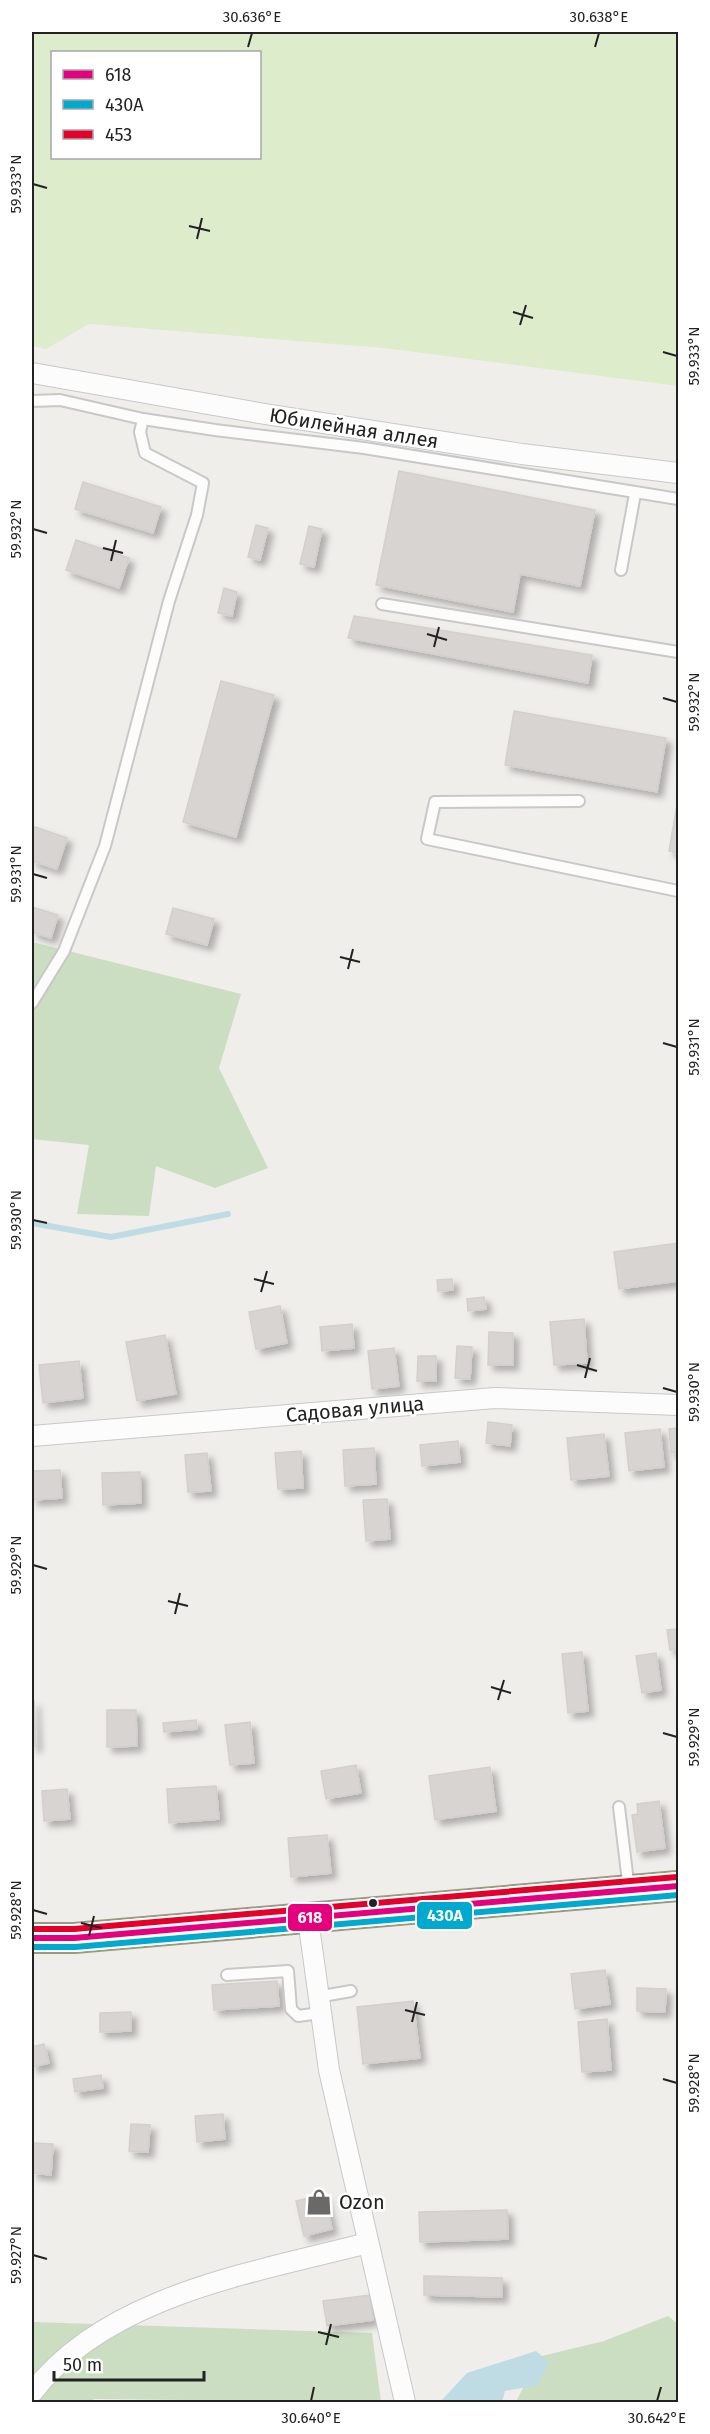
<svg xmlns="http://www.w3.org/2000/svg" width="710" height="2434" font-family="'Fira Sans',sans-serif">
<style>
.grass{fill:#ddeccb;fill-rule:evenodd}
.forest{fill:#cbdec1}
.water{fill:#bfdbe3}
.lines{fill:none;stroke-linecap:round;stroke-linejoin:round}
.stream{stroke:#bfdbe3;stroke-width:6}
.building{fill:#d7d4d2;stroke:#d3d0cc;stroke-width:1.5;filter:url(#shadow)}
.lane-casing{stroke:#c9c8c7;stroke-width:14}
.street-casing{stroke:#c9c8c7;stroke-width:22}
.secondary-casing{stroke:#999a82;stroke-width:32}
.lane{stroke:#fdfcfc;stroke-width:10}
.street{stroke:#fdfcfc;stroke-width:20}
.secondary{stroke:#f4f4ed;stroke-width:28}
.bus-1-casing{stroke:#fff;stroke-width:10}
.bus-2-casing{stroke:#fff;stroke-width:10}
.bus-3-casing{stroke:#fff;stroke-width:10}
.bus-1{stroke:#e5007d;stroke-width:6}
.bus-2{stroke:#00a9ce;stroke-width:6}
.bus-3{stroke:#e4002b;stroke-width:6}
.ticks{fill:none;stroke:#222;stroke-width:2}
.bus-dot{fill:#222;stroke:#fff;stroke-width:2}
.labels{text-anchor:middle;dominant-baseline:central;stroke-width:5;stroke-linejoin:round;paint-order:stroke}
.street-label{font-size:20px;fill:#222;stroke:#fff}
.poi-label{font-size:20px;fill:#222;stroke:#fff;text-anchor:start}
.line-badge{stroke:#fff;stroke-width:2}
.badge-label{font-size:16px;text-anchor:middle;font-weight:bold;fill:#fff}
.neatline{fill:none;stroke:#222;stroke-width:2}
.ticks-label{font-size:15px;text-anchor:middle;fill:#222}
</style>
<defs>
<filter id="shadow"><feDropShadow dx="5.5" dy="5.5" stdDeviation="3" flood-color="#0004"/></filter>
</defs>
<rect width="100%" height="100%" fill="#f0eeeb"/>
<!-- grass -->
<path class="grass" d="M32,32H678V386L384,348L89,324L46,349L32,346ZM52,52H260V158H52Z"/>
<!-- forest -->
<path class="forest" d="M32,942L241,994L219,1068L268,1168L215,1188L156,1166L149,1216L77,1214L89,1145L32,1139Z
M668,2316L678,2324V2402H516L538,2357L604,2341Z
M32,2322L372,2333L381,2402L94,2399L89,2402H32Z"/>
<!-- water -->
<path class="water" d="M536,2351L549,2362L538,2385L505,2391L502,2402H440L467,2373Z"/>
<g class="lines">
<!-- stream -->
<path class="stream" d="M32,1223L111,1237L228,1214"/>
</g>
<!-- building -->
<path class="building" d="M399,471L595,510L580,586L520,574L513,612L376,585Z
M83,482L161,507L153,533L75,509Z
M256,525L268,528L260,560L248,557Z
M309,526L322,529L314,567L300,564Z
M76,540L129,558L119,588L66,570Z
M224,588L237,592L232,616L218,613Z
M354,616L592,655L588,683L348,638Z
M221,681L274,695L236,837L183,822Z
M514,711L666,738L657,792L505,765Z
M678,799V853L669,851Z
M32,826L67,838L57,869L32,861Z
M32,907L58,915L51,938L32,932Z
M173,908L214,919L207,945L166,934Z
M678,1243V1281L619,1289L614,1252Z
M452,1279L453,1290L438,1291L437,1280Z
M484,1297L486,1309L468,1311L467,1299Z
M280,1306L287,1343L256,1349L249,1312Z
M584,1319L587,1363L554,1365L550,1322Z
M352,1324L354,1348L322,1351L320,1327Z
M489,1332L513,1333V1365H488Z
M165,1335L176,1394L137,1401L126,1342Z
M457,1346L472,1347L470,1379L455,1378Z
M394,1348L399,1386L372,1389L368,1351Z
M418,1356H436V1381H417Z
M79,1361L83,1398L43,1403L39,1365Z
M488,1422L512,1425L510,1446L486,1443Z
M678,1428V1452L671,1453L669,1429Z
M660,1429L664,1467L629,1471L625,1433Z
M604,1434L609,1476L571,1480L567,1438Z
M458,1441L460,1462L422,1466L420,1445Z
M374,1448L376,1484L345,1486L343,1450Z
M301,1451L303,1488L278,1489L275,1453Z
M207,1453L211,1491L188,1492L185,1455Z
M60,1470L62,1498L32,1500V1471Z
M140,1472L141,1503L103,1505L102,1473Z
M387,1499L390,1539L366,1541L363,1500Z
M678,1629V1649L670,1650L667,1630Z
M582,1652L588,1711L568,1713L562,1654Z
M656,1653L661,1690L642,1693L636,1656Z
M34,1701L36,1746L32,1747V1702Z
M107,1710H136L137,1746L107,1747Z
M196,1720L197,1729L164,1732L163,1723Z
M250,1722L254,1763L230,1765L225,1725Z
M356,1765L361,1793L326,1799L321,1771Z
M490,1767L496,1811L435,1820L429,1776Z
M216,1786L219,1819L169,1823L167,1789Z
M67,1789L70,1819L44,1821L42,1791Z
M659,1801L665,1848L637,1852L632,1815L638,1814L637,1804Z
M327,1835L331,1873L291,1877L288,1838Z
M605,1970L610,2004L575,2009L571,1974Z
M277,1981L279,2006L214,2010L212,1985Z
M637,1988L666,1989L665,2012L637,2011Z
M413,2001L420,2058L363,2064L357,2007Z
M131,2012V2031L100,2032V2013Z
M607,2019L611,2070L582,2072L578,2022Z
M44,2044L49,2063L32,2067V2047Z
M101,2075L103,2088L75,2092L73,2079Z
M223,2114L225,2139L197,2142L195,2116Z
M131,2124L150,2125L148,2152L129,2151Z
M32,2143L53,2144L51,2175L32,2173Z
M324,2194L332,2229L304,2236L296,2201Z
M507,2210L508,2239L420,2242L419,2212Z
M424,2276L502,2278V2297L424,2295Z
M370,2295L373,2320L327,2326L323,2301Z"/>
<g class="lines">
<!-- lane casing -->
<g class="lane-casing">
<path id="lane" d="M32,401L60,400L143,419L215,430L364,448L678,499
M621,570L635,494
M382,604L678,652
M579,801L435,802L427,839L678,891
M32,1003L64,951L105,846L169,601L197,515L203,483L145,453L140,432L143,419
M619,1807L629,1890
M227,1975L288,1971L291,2009L298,2016L320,2013
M317,1997L351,1991"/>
</g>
<!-- street casing -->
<g class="street-casing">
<path id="street" d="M32,373L265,414L522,454L678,473
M32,1436L495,1398L678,1405
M308,1919L329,2070L405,2402
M32,2393C106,2295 256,2272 368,2243"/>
</g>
<!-- secondary casing -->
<g class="secondary-casing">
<path id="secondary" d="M32,1938H74L678,1886"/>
</g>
<!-- lane -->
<use href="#lane" class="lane"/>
<!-- street -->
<use href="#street" class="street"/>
<!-- secondary -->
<use href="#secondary" class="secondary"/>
<!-- bus-1 casing -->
<g class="bus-1-casing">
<path id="bus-1" d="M32,1938H74L678,1886"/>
</g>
<!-- bus-2 casing -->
<g class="bus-2-casing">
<path id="bus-2" d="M32,1947H75L678,1895"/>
</g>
<!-- bus-3 casing -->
<g class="bus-3-casing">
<path id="bus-3" d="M32,1929H74L677,1877"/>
</g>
<!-- bus-1 -->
<use href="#bus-1" class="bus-1"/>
<!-- bus-2 -->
<use href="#bus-2" class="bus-2"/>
<!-- bus-3 -->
<use href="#bus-3" class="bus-3"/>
</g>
<!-- ticks -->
<path class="ticks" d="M248,47L252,33M595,47L599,33M33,184L47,188M189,226L210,231M197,239L202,218M513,312L533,318M520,325L526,305M663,352L677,356M33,529L47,533M103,548L123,553M111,561L116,540M427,634L447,640M434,647L439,627M663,698L677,702M33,874L47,878M340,957L360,962M348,969L353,949M663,1043L677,1047M33,1220L47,1223M254,1279L274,1284M261,1292L267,1271M577,1365L597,1371M585,1378L590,1358M663,1388L677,1392M33,1565L47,1569M168,1601L188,1606M175,1614L180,1593M491,1687L511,1693M498,1700L504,1680M663,1733L677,1737M33,1910L47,1914M81,1923L102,1928M89,1936L94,1916M405,2010L425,2015M412,2022L417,2002M663,2079L677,2083M33,2255L47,2259M318,2332L339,2337M326,2345L331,2324M311,2401L314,2387M657,2401L661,2387"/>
<!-- icons -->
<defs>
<g id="shop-bare" transform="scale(2.07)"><path d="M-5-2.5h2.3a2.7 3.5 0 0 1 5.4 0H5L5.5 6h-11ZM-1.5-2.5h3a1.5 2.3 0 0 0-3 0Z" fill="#6a6968" stroke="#fff" stroke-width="2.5" paint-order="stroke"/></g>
</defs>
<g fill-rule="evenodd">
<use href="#shop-bare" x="319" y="2202"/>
</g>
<!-- markers -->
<circle class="bus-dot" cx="373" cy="1903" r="5"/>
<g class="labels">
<!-- street labels -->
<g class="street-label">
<text transform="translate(354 428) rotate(9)">Юбилейная аллея</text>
<text transform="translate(355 1409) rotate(-5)">Садовая улица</text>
</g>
<!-- poi labels -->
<g class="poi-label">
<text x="339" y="2202">Ozon</text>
</g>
</g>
<g class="line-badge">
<rect x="416" y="1901" width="57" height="29" rx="6" fill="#00a9ce"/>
<rect x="287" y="1903" width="46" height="29" rx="6" fill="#e5007d"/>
</g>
<g class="badge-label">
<text x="445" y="1921">430А</text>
<text x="310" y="1923">618</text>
</g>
<!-- border -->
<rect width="710" height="2434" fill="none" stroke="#ffffff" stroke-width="66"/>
<!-- legend -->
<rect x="51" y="51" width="210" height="108" fill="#ffffff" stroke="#a7a7a7" stroke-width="1.5"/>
<rect x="63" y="70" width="30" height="9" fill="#e5007d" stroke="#a7a7a7" stroke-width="1.5"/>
<text x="105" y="81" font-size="18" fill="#222222">618</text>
<rect x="63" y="100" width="30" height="9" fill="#00a9ce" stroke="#a7a7a7" stroke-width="1.5"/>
<text x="105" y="111" font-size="18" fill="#222222">430А</text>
<rect x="63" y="130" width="30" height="9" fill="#e4002b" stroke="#a7a7a7" stroke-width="1.5"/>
<text x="105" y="141" font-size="18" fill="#222222">453</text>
<!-- scale -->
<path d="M54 2371v9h150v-9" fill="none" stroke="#222222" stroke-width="3"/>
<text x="63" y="2371" font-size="18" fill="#222222" stroke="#ffffff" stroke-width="4.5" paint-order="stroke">50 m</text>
<rect x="33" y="33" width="644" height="2368" class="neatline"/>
<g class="ticks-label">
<text x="252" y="22">30.636°E</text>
<text x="599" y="22">30.638°E</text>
<text transform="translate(16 184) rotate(-90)" y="5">59.933°N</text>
<text transform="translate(694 356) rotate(-90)" y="5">59.933°N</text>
<text transform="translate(16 529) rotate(-90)" y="5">59.932°N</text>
<text transform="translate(694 702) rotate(-90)" y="5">59.932°N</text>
<text transform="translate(16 874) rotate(-90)" y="5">59.931°N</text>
<text transform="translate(694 1047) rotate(-90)" y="5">59.931°N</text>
<text transform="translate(16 1220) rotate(-90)" y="5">59.930°N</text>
<text transform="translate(694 1392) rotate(-90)" y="5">59.930°N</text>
<text transform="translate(16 1565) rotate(-90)" y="5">59.929°N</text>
<text transform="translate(694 1737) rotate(-90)" y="5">59.929°N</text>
<text transform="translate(16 1910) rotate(-90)" y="5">59.928°N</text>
<text transform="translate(694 2083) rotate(-90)" y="5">59.928°N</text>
<text transform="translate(16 2255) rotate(-90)" y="5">59.927°N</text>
<text x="311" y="2423">30.640°E</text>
<text x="657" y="2423">30.642°E</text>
</g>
</svg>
